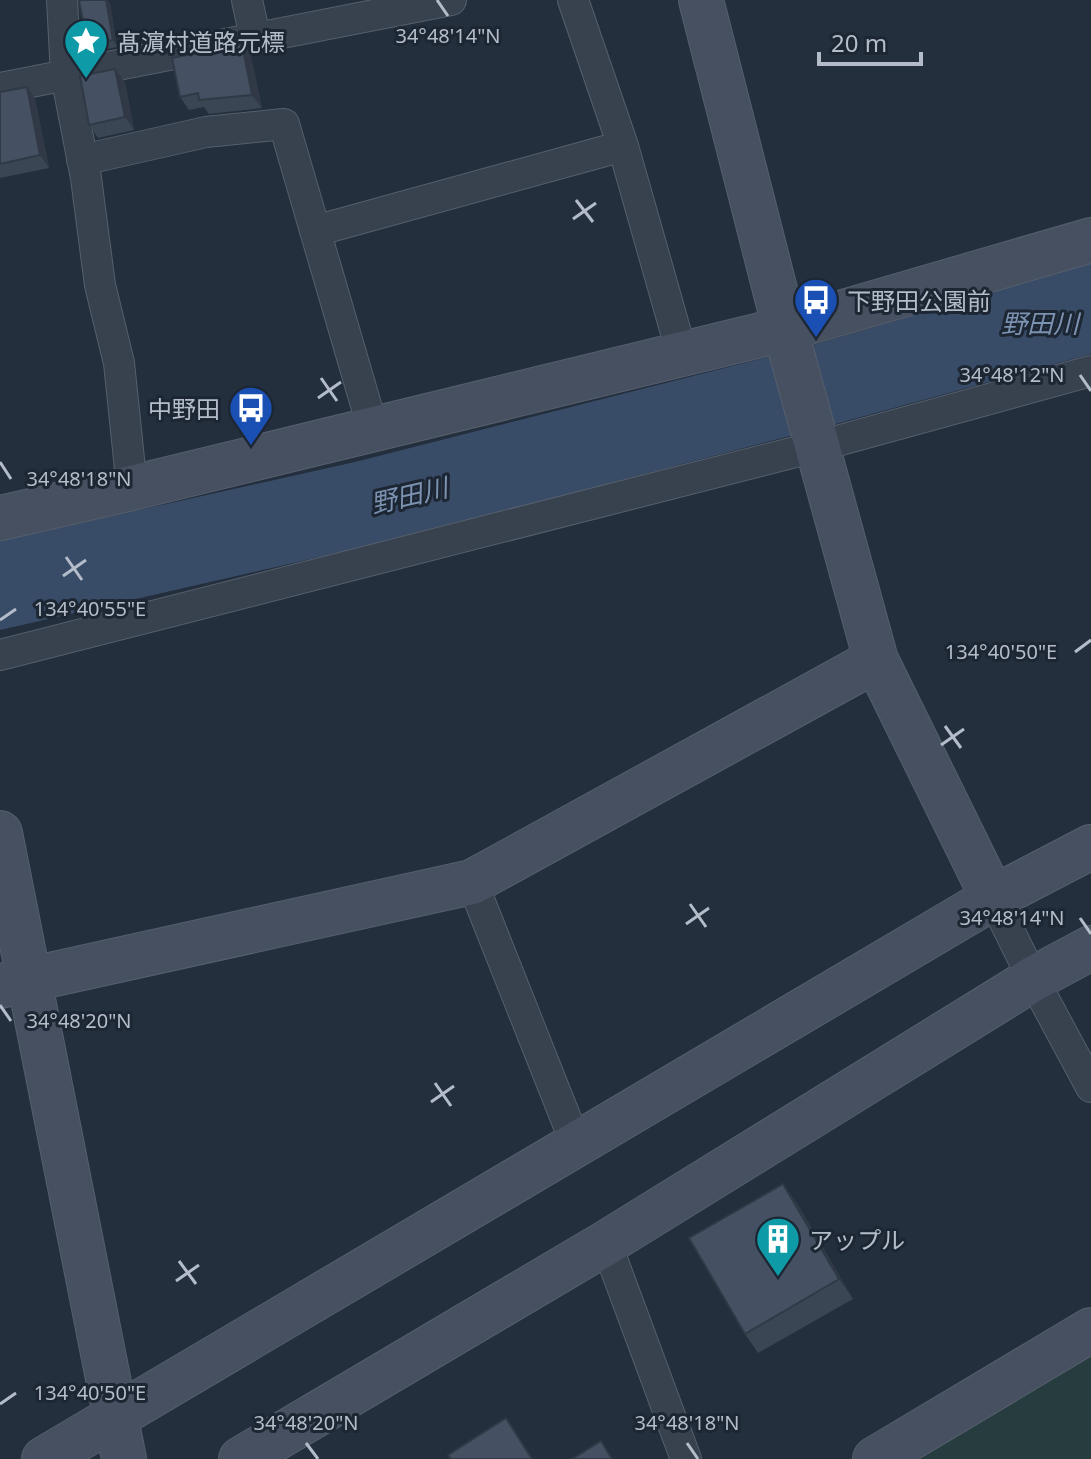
<svg xmlns="http://www.w3.org/2000/svg" width="1091" height="1459" font-family="'Noto Sans','Noto Sans JP',sans-serif">
<style>
.green{fill:#263c3f}
.water{fill:#394c67}
.lines{fill:none;stroke-linecap:round;stroke-linejoin:round}
.street-casing{stroke:#565f6c;stroke-width:32}
.secondary-casing{stroke:#565f6c;stroke-width:46}
.street{stroke:#38414e;stroke-width:30}
.secondary{stroke:#465061;stroke-width:44}
.wall{fill:#3b4654}
.shaded-wall{fill:#303945}
.building{fill:#455162;stroke:#303945;stroke-width:2}
.ticks{fill:none;stroke:#b4bcc9;stroke-width:3}
.labels{text-anchor:middle;dominant-baseline:central;stroke-width:6;stroke-linejoin:round;paint-order:stroke}
.poi-label{font-size:24px;fill:#b4bcc9;stroke:#1d2633;text-anchor:start}
.water-label{font-size:26px;font-style:italic;fill:#7c92b1;stroke:#1d2633}
.ticks-label{font-size:20px;text-anchor:middle;fill:#b4bcc9;stroke:#1d2633;stroke-width:6;stroke-linejoin:round;paint-order:stroke}
</style>
<rect width="100%" height="100%" fill="#242f3e"/>
<!-- green -->
<path class="green" d="M1091,1353V1459H917Z"/>
<!-- water -->
<path class="water" d="M1091,263V354L828,426L377,544L0,630V541L355,462L803,348Z"/>
<g class="lines">
<!-- street casing -->
<g class="street-casing">
<path id="street" d="M62,0L66,75L86,178L100,285L119,363L132,488
M247,0L255,37
M573,0L623,146L682,354
M0,88L451,0
M82,160L206,132L284,124L373,429
M315,231L623,146
M0,655L819,446L1091,371
M472,882L576,1144
M993,898L1033,979L1091,1087
M606,1243L686,1459"/>
</g>
<!-- secondary casing -->
<g class="secondary-casing">
<path id="secondary" d="M701,0L785,329L876,660L993,898
M0,518L132,488L785,329L1091,240
M0,833L124,1459
M0,986L472,882L876,660
M44,1459L993,898L1091,847
M241,1459L606,1243L1033,979L1091,948
M875,1459L1091,1330"/>
</g>
<!-- street -->
<use href="#street" class="street"/>
<!-- secondary -->
<use href="#secondary" class="secondary"/>
</g>
<!-- wall -->
<path class="wall" d="M110,3L117,47L92,52L88,45Z
M251,57L262,108L209,114L204,107L189,110L180,97Z
M115,69L125,82L134,130L98,138L89,125Z
M0,92L35,99L49,168L0,178Z
M797,1203L853,1299L758,1353L745,1334Z"/>
<!-- shaded-wall -->
<path class="shaded-wall" d="M106,0H108L110,3L117,47L113,40Z
M242,44L251,57L262,108L252,95Z
M115,69L125,82L134,130L125,117Z
M27,87L35,99L49,168L40,155Z
M783,1184L797,1203L853,1299L839,1279Z"/>
<!-- building -->
<path class="building" d="M82,0H106L113,40L88,45L79,1Z
M242,44L252,95L199,100L198,93L180,97L172,58Z
M115,69L125,117L89,125L80,76Z
M27,87L40,155L0,164V92Z
M783,1184L839,1279L745,1334L689,1238Z
M506,1418L532,1459H451L448,1455Z
M601,1441L612,1459H572Z"/>
<!-- ticks -->
<path class="ticks" d="M437,0L448,16M576,200L593,222M573,219L596,203M1080,375L1091,391M321,378L337,401M318,398L341,382M0,462L11,479M66,557L82,580M63,576L86,560M0,620L16,609M1075,652L1091,640M945,726L961,748M941,745L964,729M690,904L706,927M1080,918L1091,934M686,924L709,908M0,1005L11,1021M435,1083L451,1106M431,1102L454,1086M179,1261L196,1284M176,1281L199,1265M0,1404L16,1393M306,1443L318,1459M687,1443L698,1459"/>
<!-- icons -->
<defs>
<g id="sight-pin" transform="scale(2.3)"><path d="M0 17L-7.5 6A9.5 9.5 0 1 1 7.5 6Z" fill="#0f9aa8" stroke="#1d2633"/><path d="M0-6L1.8-2.2L6-1.7L2.9 1.2L3.7 5.4L0 3.3L-3.7 5.4L-2.9 1.2L-6-1.7L-1.8-2.2Z" fill="#fff"/></g>
<g id="bus-pin" transform="scale(2.3)"><path d="M0 17L-7.5 6A9.5 9.5 0 1 1 7.5 6Z" fill="#1a4fb4" stroke="#1d2633"/><path d="M-5-6H5V4H4V6H2V4H-2V6H-4V4H-5ZM-3.5-4V0h7V-4ZM-3.5 1.2v1.5H-2V1.2ZM2 1.2v1.5H3.5V1.2Z" fill="#fff"/></g>
<g id="building-pin" transform="scale(2.3)"><path d="M0 17L-7.5 6A9.5 9.5 0 1 1 7.5 6Z" fill="#0f9aa8" stroke="#1d2633"/><path d="M-4-6H4V6H1V3H-1V6H-4ZM-2.5-4.3h1.7v1.8h-1.7ZM.8-4.3h1.7v1.8H.8ZM-2.5-1h1.7V.8h-1.7ZM.8-1h1.7V.8H.8Z" fill="#fff"/></g>
</defs>
<g fill-rule="evenodd">
<use href="#sight-pin" x="86" y="41"/>
<use href="#bus-pin" x="816" y="300"/>
<use href="#bus-pin" x="251" y="408"/>
<use href="#building-pin" x="778" y="1239"/>
</g>
<g class="labels">
<!-- poi labels -->
<g class="poi-label">
<text x="117" y="41">髙濵村道路元標</text>
<text x="847" y="300">下野田公園前</text>
<text x="220" y="408" text-anchor="end">中野田</text>
<text x="809" y="1239">アップル</text>
</g>
<!-- water labels -->
<g class="water-label">
<text x="1040" y="323">野田川</text>
<text transform="translate(409 495) rotate(-13)">野田川</text>
</g>
</g>
<g class="ticks-label">
<text x="448" y="43">34°48'14"N</text>
<text x="1012" y="382">34°48'12"N</text>
<text x="79" y="486">34°48'18"N</text>
<text x="90" y="616">134°40'55"E</text>
<text x="1001" y="659">134°40'50"E</text>
<text x="1012" y="925">34°48'14"N</text>
<text x="79" y="1028">34°48'20"N</text>
<text x="90" y="1400">134°40'50"E</text>
<text x="306" y="1430">34°48'20"N</text>
<text x="687" y="1430">34°48'18"N</text>
</g>
<!-- scale -->
<path d="M819 52v12h102v-12" fill="none" stroke="#b4bcc9" stroke-width="4"/>
<text x="831" y="52" font-size="24" fill="#b4bcc9" stroke="#1d2633" stroke-width="6" paint-order="stroke">20 m</text>
</svg>
